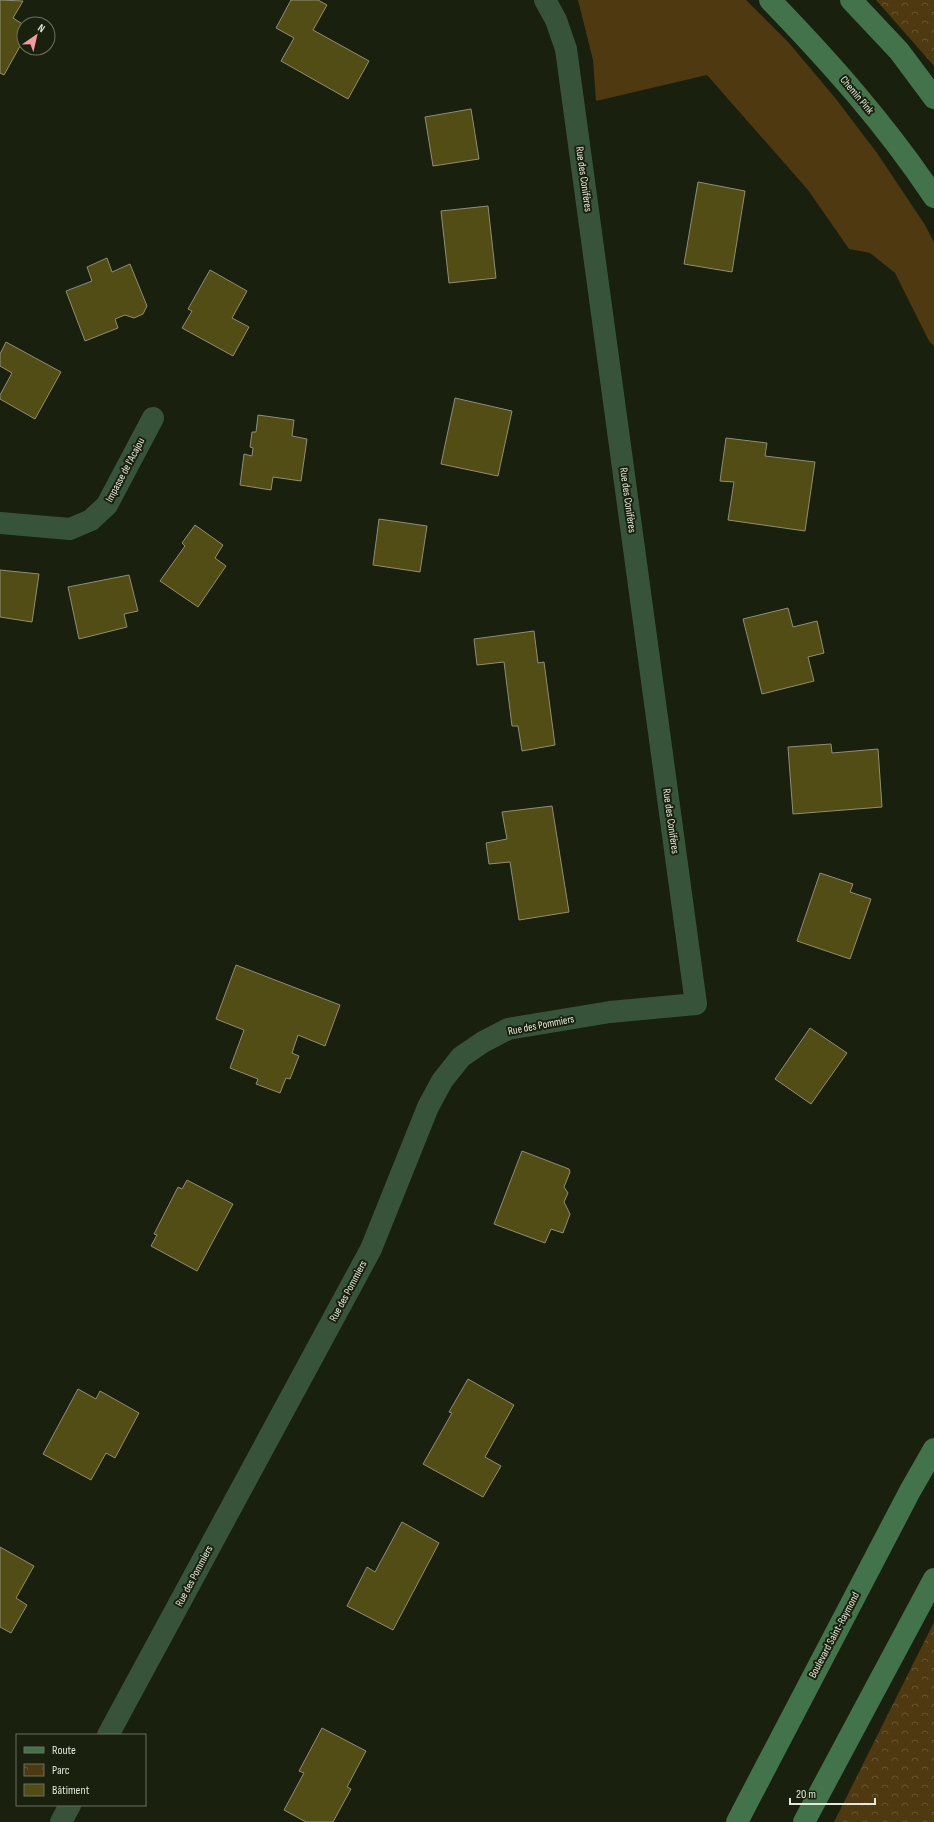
<svg xmlns="http://www.w3.org/2000/svg" width="934" height="1822" font-family="'Sofia Sans Condensed',sans-serif">
<style>
.grass{fill:#4e3910}
.park{fill:url(#park-crowns)}
.building{fill:#524c15;stroke:#908e75}
.lines{fill:none;stroke-linecap:round;stroke-linejoin:round}
.street{stroke:#37543a;stroke-width:22}
.secondary{stroke:#43734a;stroke-width:22}
.labels{text-anchor:middle;dominant-baseline:central;stroke-width:4;stroke-linejoin:round;paint-order:stroke}
.street-label{font-size:11px;fill:#e3e8db;stroke:#19200d}
</style>
<defs>
<pattern id="park-crowns" width="20" height="18" patternUnits="userSpaceOnUse"><rect width="20" height="18" fill="#4e3910"/><path d="M2 6a3 3 0 1 1 6 0M12 15a3 3 0 1 1 6 0" fill="none" stroke="#675632"/></pattern>
</defs>
<rect width="100%" height="100%" fill="#19200d"/>
<!-- grass -->
<path class="grass" d="M578,0H746L789,43L836,99L877,153L925,225L934,242V346L929,341L895,273L870,253L849,249L808,190L707,75L596,101L593,60Z"/>
<!-- park -->
<path class="park" d="M876,0H934V66Z
M934,1622V1822H834Z"/>
<!-- building -->
<path class="building" d="M0,0L23,1L13,18L24,25V39L4,75L0,73Z
M291,0H318L327,5L313,30L369,61L348,99L281,61L294,38L276,28Z
M471,109L479,159L433,166L425,117Z
M698,182L745,191L732,272L684,264Z
M488,206L496,278L449,283L441,211Z
M107,258L112,272L130,264L147,306L143,314L134,318L125,315L115,319L118,328L85,341L66,291L92,281L87,267Z
M210,270L247,291L232,318L249,327L233,356L182,328L192,311L188,309Z
M6,342L61,372L35,419L0,399V395L12,373L0,366V354Z
M455,398L512,411L498,476L441,464Z
M258,415L294,420L292,436L307,439L301,481L273,477L271,490L240,485L244,454L252,456L253,448L250,447L252,432H256Z
M726,438L767,443L765,456L815,462L805,531L728,520L734,482L720,481Z
M379,519L427,526L420,572L373,565Z
M195,525L223,545L215,558L226,566L198,607L160,581L185,546L182,543Z
M0,570L39,574L32,622L0,617Z
M129,575L138,611L124,614L127,627L79,639L68,587Z
M788,608L793,627L817,621L824,653L808,657L814,681L762,694L743,619Z
M534,631L538,663L544,662L555,745L522,751L518,726H512L504,662L477,665L474,639Z
M831,744L832,753L878,749L882,807L793,814L788,747Z
M552,806L569,912L519,920L510,862L489,864L486,843L507,839L502,812Z
M820,873L853,884L850,892L871,899L850,959L797,941Z
M236,965L340,1005L325,1046L298,1035L292,1053L299,1056L290,1079L286,1078L280,1093L256,1084L258,1079L230,1068L244,1030L216,1019Z
M810,1028L847,1053L811,1104L775,1079Z
M522,1151L569,1169L570,1172L564,1187L568,1193L564,1202L570,1214L563,1233L551,1229L545,1243L494,1224Z
M187,1180L233,1204L197,1271L151,1246L157,1235L154,1234L178,1187L182,1189Z
M468,1379L514,1405L485,1457L501,1466L483,1497L423,1464L452,1413L449,1412Z
M78,1389L96,1399L100,1391L139,1413L115,1458L106,1453L91,1480L43,1454Z
M402,1522L439,1543L393,1630L347,1606L367,1567L375,1572Z
M0,1547L34,1566L16,1598L27,1605L11,1633L0,1627Z
M322,1728L366,1751L347,1787L351,1789L333,1822H306L284,1810L304,1773L299,1771Z"/>
<g class="lines">
<!-- street -->
<path class="street" d="M0,523L70,529L91,520L107,505L153,418
M108,1735L371,1249L428,1107L442,1081L461,1057L483,1042L508,1029L610,1012L696,1004L566,49L556,20L545,0
M61,1822L70,1805"/>
<!-- secondary -->
<path class="secondary" d="M770,0C830,62 886,125 934,197
M851,0L899,51L934,98
M737,1822L910,1491L934,1449
M804,1822L934,1579"/>
</g>
<g class="labels">
<!-- street labels -->
<g class="street-label">
<text transform="translate(857 95) rotate(50)">Chemin Pink</text>
<text transform="translate(584 179) rotate(82)">Rue des Conifères</text>
<text transform="translate(125 470) rotate(-62)">Impasse de l'Acajou</text>
<text transform="translate(628 500) rotate(82)">Rue des Conifères</text>
<text transform="translate(671 821) rotate(82)">Rue des Conifères</text>
<text transform="translate(541 1025) rotate(-11)">Rue des Pommiers</text>
<text transform="translate(348 1291) rotate(-62)">Rue des Pommiers</text>
<text transform="translate(194 1576) rotate(-62)">Rue des Pommiers</text>
<text transform="translate(834 1635) rotate(-62)">Boulevard Saint-Raymond</text>
</g>
</g>
<!-- legend -->
<rect x="16" y="1734" width="130" height="72" fill="#19200d" stroke="#6a705f"/>
<rect x="24" y="1747" width="20" height="6" fill="#43734a" stroke="#6a705f"/>
<text x="52" y="1754" font-size="12" fill="#e3e8db">Route</text>
<rect x="24" y="1764" width="20" height="12" fill="url(#park-crowns)" stroke="#6a705f"/>
<text x="52" y="1774" font-size="12" fill="#e3e8db">Parc</text>
<rect x="24" y="1784" width="20" height="12" fill="#524c15" stroke="#6a705f"/>
<text x="52" y="1794" font-size="12" fill="#e3e8db">Bâtiment</text>
<!-- north arrow -->
<g transform="translate(36 36) rotate(34)"><circle r="19" fill="#19200d" stroke="#6a705f"/>
<path d="M0-3L7 15L0 10L-7 15Z" fill="#f49aa2"/>
<text y="-6" font-size="11" font-weight="bold" text-anchor="middle" fill="#e3e8db">N</text>
</g>
<!-- scale -->
<path d="M790 1798v6h85v-6" fill="none" stroke="#e3e8db" stroke-width="2"/>
<text x="796" y="1798" font-size="12" fill="#e3e8db" stroke="#19200d" stroke-width="3" paint-order="stroke">20 m</text>
</svg>
